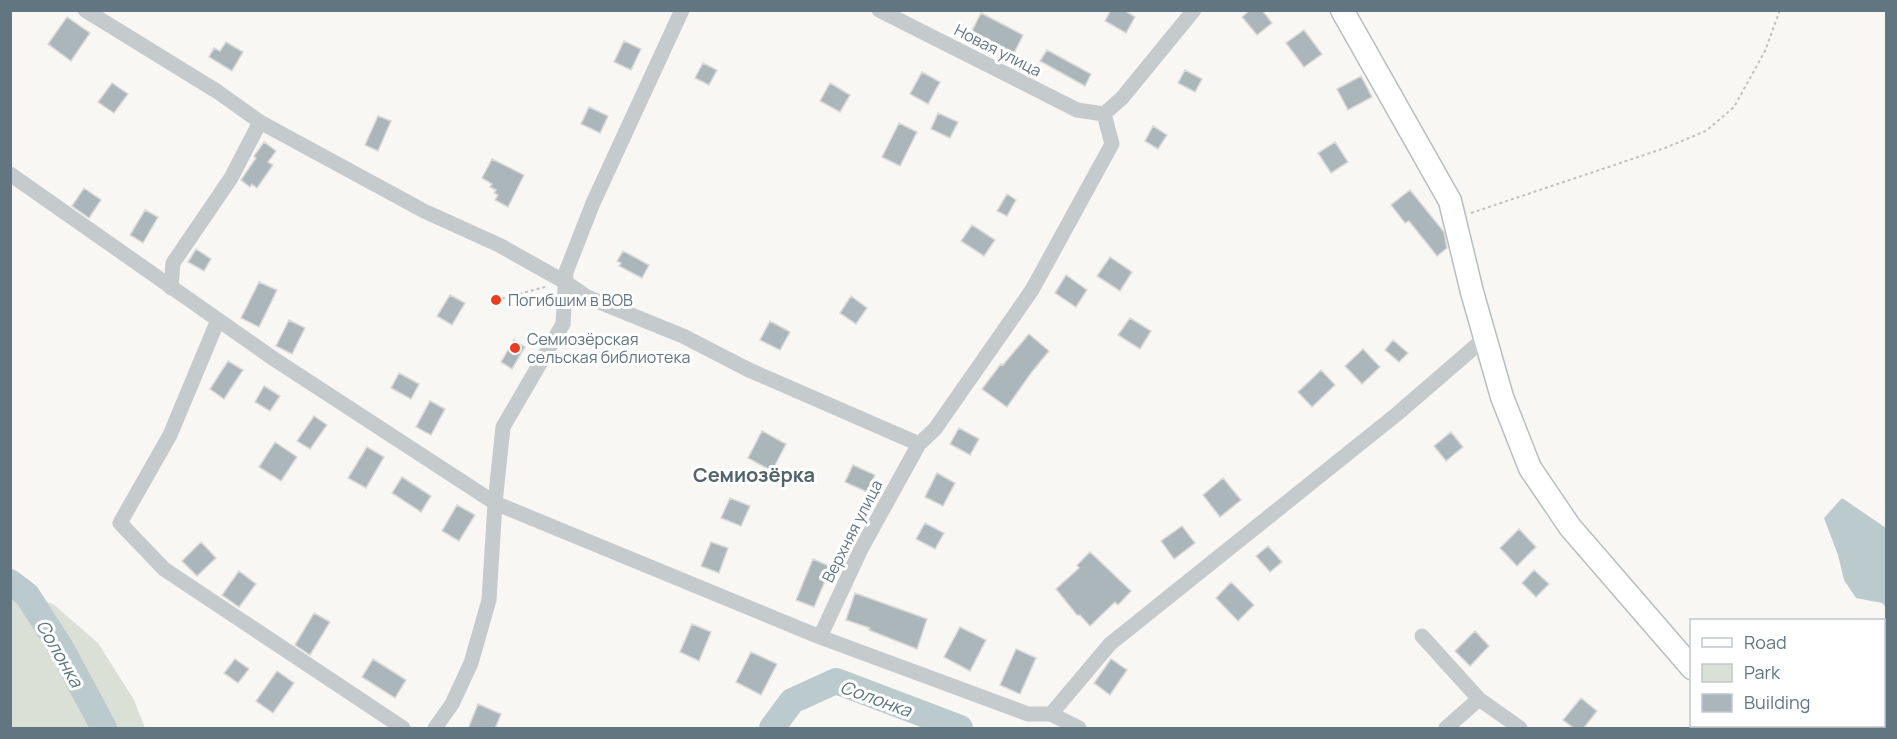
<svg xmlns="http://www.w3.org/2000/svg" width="1897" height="739" font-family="Manrope,sans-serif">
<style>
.green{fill:#dae0d5}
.water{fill:#bbcacd}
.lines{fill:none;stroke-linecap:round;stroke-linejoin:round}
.river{stroke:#bbcacd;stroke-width:26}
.building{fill:#abb6ba;stroke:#d9d9d7;stroke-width:1.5}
.secondary-casing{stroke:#b7bec1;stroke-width:25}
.path{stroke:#bec2c3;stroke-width:2;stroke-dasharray:3 3;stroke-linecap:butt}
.street{stroke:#c5cacc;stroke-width:15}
.secondary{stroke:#fff;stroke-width:22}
.poi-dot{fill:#ed3b1f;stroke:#fff;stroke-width:2}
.labels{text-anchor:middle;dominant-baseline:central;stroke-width:6;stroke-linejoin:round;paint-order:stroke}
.street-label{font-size:16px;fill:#617681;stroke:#fff}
.poi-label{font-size:16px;fill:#617681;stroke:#fff;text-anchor:start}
.water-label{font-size:18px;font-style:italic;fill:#5b767c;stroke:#fff}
.quarter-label{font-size:20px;font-weight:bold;fill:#53636c;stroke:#fff}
</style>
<rect width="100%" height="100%" fill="#f8f7f4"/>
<!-- green -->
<path class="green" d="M10,592L22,594L53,604L98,643L134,700L145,728H11Z"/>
<!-- water -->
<path class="water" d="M1842,498L1886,528V607L1882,603L1856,598L1844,580L1838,555L1824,518Z"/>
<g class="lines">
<!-- river -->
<path class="river" d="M10,582L27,595L61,648L104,728
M772,728L792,701L836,681L960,728"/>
</g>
<!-- building -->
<path class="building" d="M1111,10H1124L1135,17L1126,33L1105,21Z
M1250,10H1262L1272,23L1257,35L1242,17Z
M981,13L1023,35L1014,53L972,31Z
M67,17L90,33L71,61L48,44Z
M1304,30L1322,54L1304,67L1286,43Z
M624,41L641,49L631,70L614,62Z
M226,42L243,52L232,71L209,57L214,48L220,51Z
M1047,50L1091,74L1085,86L1040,61Z
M703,63L717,70L709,85L695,78Z
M1185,70L1202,79L1195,92L1178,83Z
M922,72L940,82L928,104L910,94Z
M1361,76L1372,97L1348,110L1337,89Z
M112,83L128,94L114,113L98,102Z
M830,83L850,95L840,112L820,101Z
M589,107L608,116L600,133L581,124Z
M938,113L958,122L950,138L931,129Z
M378,116L391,121L378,151L365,145Z
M899,123L917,132L900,166L882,157Z
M1153,126L1167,135L1158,149L1145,141Z
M264,142L276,151L268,162L273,165L257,188L252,184L250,187L241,180L256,158L254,156Z
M1335,142L1348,162L1331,173L1318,153Z
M492,159L524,175L508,207L495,200L498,195L494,193L496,190L490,187L492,184L482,178Z
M84,188L101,200L89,218L72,206Z
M1410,190L1444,232L1447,248L1437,256L1409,221L1405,223L1391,205Z
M1007,194L1016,200L1007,216L997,211Z
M145,210L158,217L143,243L130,235Z
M972,225L995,240L984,256L961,241Z
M196,249L211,259L204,271L188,262Z
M623,251L649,265L642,278L619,266L621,263L617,261Z
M1110,257L1132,272L1120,291L1097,276Z
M1066,275L1087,290L1076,307L1055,293Z
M259,282L277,290L259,327L241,318Z
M450,295L465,303L452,325L437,316Z
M851,296L867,308L856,324L840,313Z
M1130,318L1151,331L1140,349L1118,335Z
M289,320L305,328L292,354L276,346Z
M770,321L790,332L780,350L760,340Z
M1029,334L1049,351L1031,373L1007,407L982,389L1001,364L1003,365Z
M514,340L525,347L512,369L501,362Z
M1393,340L1408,353L1399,362L1385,350Z
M1363,349L1380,367L1362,384L1345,366Z
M228,361L243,370L224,399L210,389Z
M1321,370L1335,385L1312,407L1298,392Z
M399,373L419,384L411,399L391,388Z
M264,386L280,396L270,411L255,402Z
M430,401L445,409L431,435L416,427Z
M314,416L327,425L310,449L297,441Z
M959,428L979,439L970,455L950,444Z
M762,431L786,444L772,471L748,458Z
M1451,432L1463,447L1446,461L1434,446Z
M275,442L297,457L281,481L259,467Z
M367,447L384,457L366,488L348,478Z
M853,465L875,475L867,492L845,482Z
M937,473L955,483L943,506L925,497Z
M402,477L431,496L421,512L392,493Z
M1223,478L1241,500L1220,517L1203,495Z
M730,498L750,506L741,526L721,518Z
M457,505L475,515L459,541L442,531Z
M925,523L944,533L935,549L916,539Z
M1182,526L1195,543L1174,559L1161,541Z
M1519,529L1536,547L1517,566L1500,548Z
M201,542L216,558L197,576L182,561Z
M711,542L728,548L719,573L701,566Z
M1268,546L1282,562L1270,572L1256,556Z
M1090,552L1131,591L1118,605L1115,602L1090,626L1080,615H1077L1056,589L1079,568L1077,565Z
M813,559L831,567L814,607L796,600Z
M1534,570L1549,584L1536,597L1522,583Z
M239,571L256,584L239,607L222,595Z
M1231,582L1254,605L1238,621L1216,598Z
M855,593L927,619L917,649L869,630L870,628L846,620Z
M314,613L330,622L310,655L295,645Z
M692,624L711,632L699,661L680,652Z
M960,627L986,640L970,671L944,657Z
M1475,631L1489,646L1470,666L1455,651Z
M1016,649L1036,658L1020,694L1000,685Z
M751,652L777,664L761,695L736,682Z
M235,659L249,669L238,683L224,673Z
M373,659L406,680L395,698L362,677Z
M1111,659L1127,670L1110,695L1094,683Z
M277,671L294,683L273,713L256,701Z
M1581,698L1597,711L1583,729H1575L1563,720Z
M478,704L501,714L495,729H468Z"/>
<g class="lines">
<!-- secondary casing -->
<g class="secondary-casing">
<path id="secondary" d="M1342,10L1450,201L1472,292L1502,397L1530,468L1570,527L1692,668
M1741,726L1744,728"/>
</g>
<!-- path -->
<path class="path" d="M1471,213L1665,148L1706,131L1734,107L1765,51L1780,10
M496,300L545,287"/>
<!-- street -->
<path class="street" d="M85,10L218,92L260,122L424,211L499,245L565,282L587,297L683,336L749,370L919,444
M879,10L1077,110L1104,114
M1104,114L1122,98L1194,10
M10,174L274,359L495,503L820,637L1028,714H1051L1079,728
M171,288L173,263L231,178L260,122
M218,320L170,435L120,523L164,569L403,728
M1422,636L1479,699
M820,637L861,549L919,444L935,429L1032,290L1112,144L1104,114
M1051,714L1110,644L1397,414L1485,338
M435,728L452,704L471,663L489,600L495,503L503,427L563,324L566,272L593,203L682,10
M1446,728L1479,699L1520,728"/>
<!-- secondary -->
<use href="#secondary" class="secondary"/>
</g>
<!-- markers -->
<g class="poi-dot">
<circle cx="496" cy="300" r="6"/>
<circle cx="515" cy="348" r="6"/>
</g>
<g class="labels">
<!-- street labels -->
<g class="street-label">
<text transform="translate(998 50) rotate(27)">Новая улица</text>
<text transform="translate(852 531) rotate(-63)">Верхняя улица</text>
</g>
<!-- poi labels -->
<g class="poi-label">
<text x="508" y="300">Погибшим в ВОВ</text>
<text x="527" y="339">Семиозёрская<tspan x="527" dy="18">сельская библиотека</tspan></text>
</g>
<!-- water labels -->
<g class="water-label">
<text transform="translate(60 653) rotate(60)">Солонка</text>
<text transform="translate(876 698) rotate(20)">Солонка</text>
</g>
<!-- quarter labels -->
<g class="quarter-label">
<text x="754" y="474">Семиозёрка</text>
</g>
</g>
<!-- border -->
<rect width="1897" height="739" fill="none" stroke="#617681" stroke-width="24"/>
<!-- legend -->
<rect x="1690" y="619" width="195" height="108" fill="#ffffff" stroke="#c0c8cd" stroke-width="1.5"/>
<rect x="1702" y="638" width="30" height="9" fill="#ffffff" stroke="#c0c8cd" stroke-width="1.5"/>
<text x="1744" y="649" font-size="18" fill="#617681">Road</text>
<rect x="1702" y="664" width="30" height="18" fill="#dae0d5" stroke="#c0c8cd" stroke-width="1.5"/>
<text x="1744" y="679" font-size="18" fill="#617681">Park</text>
<rect x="1702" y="694" width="30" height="18" fill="#abb6ba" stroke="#c0c8cd" stroke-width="1.5"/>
<text x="1744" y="709" font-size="18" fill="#617681">Building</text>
</svg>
